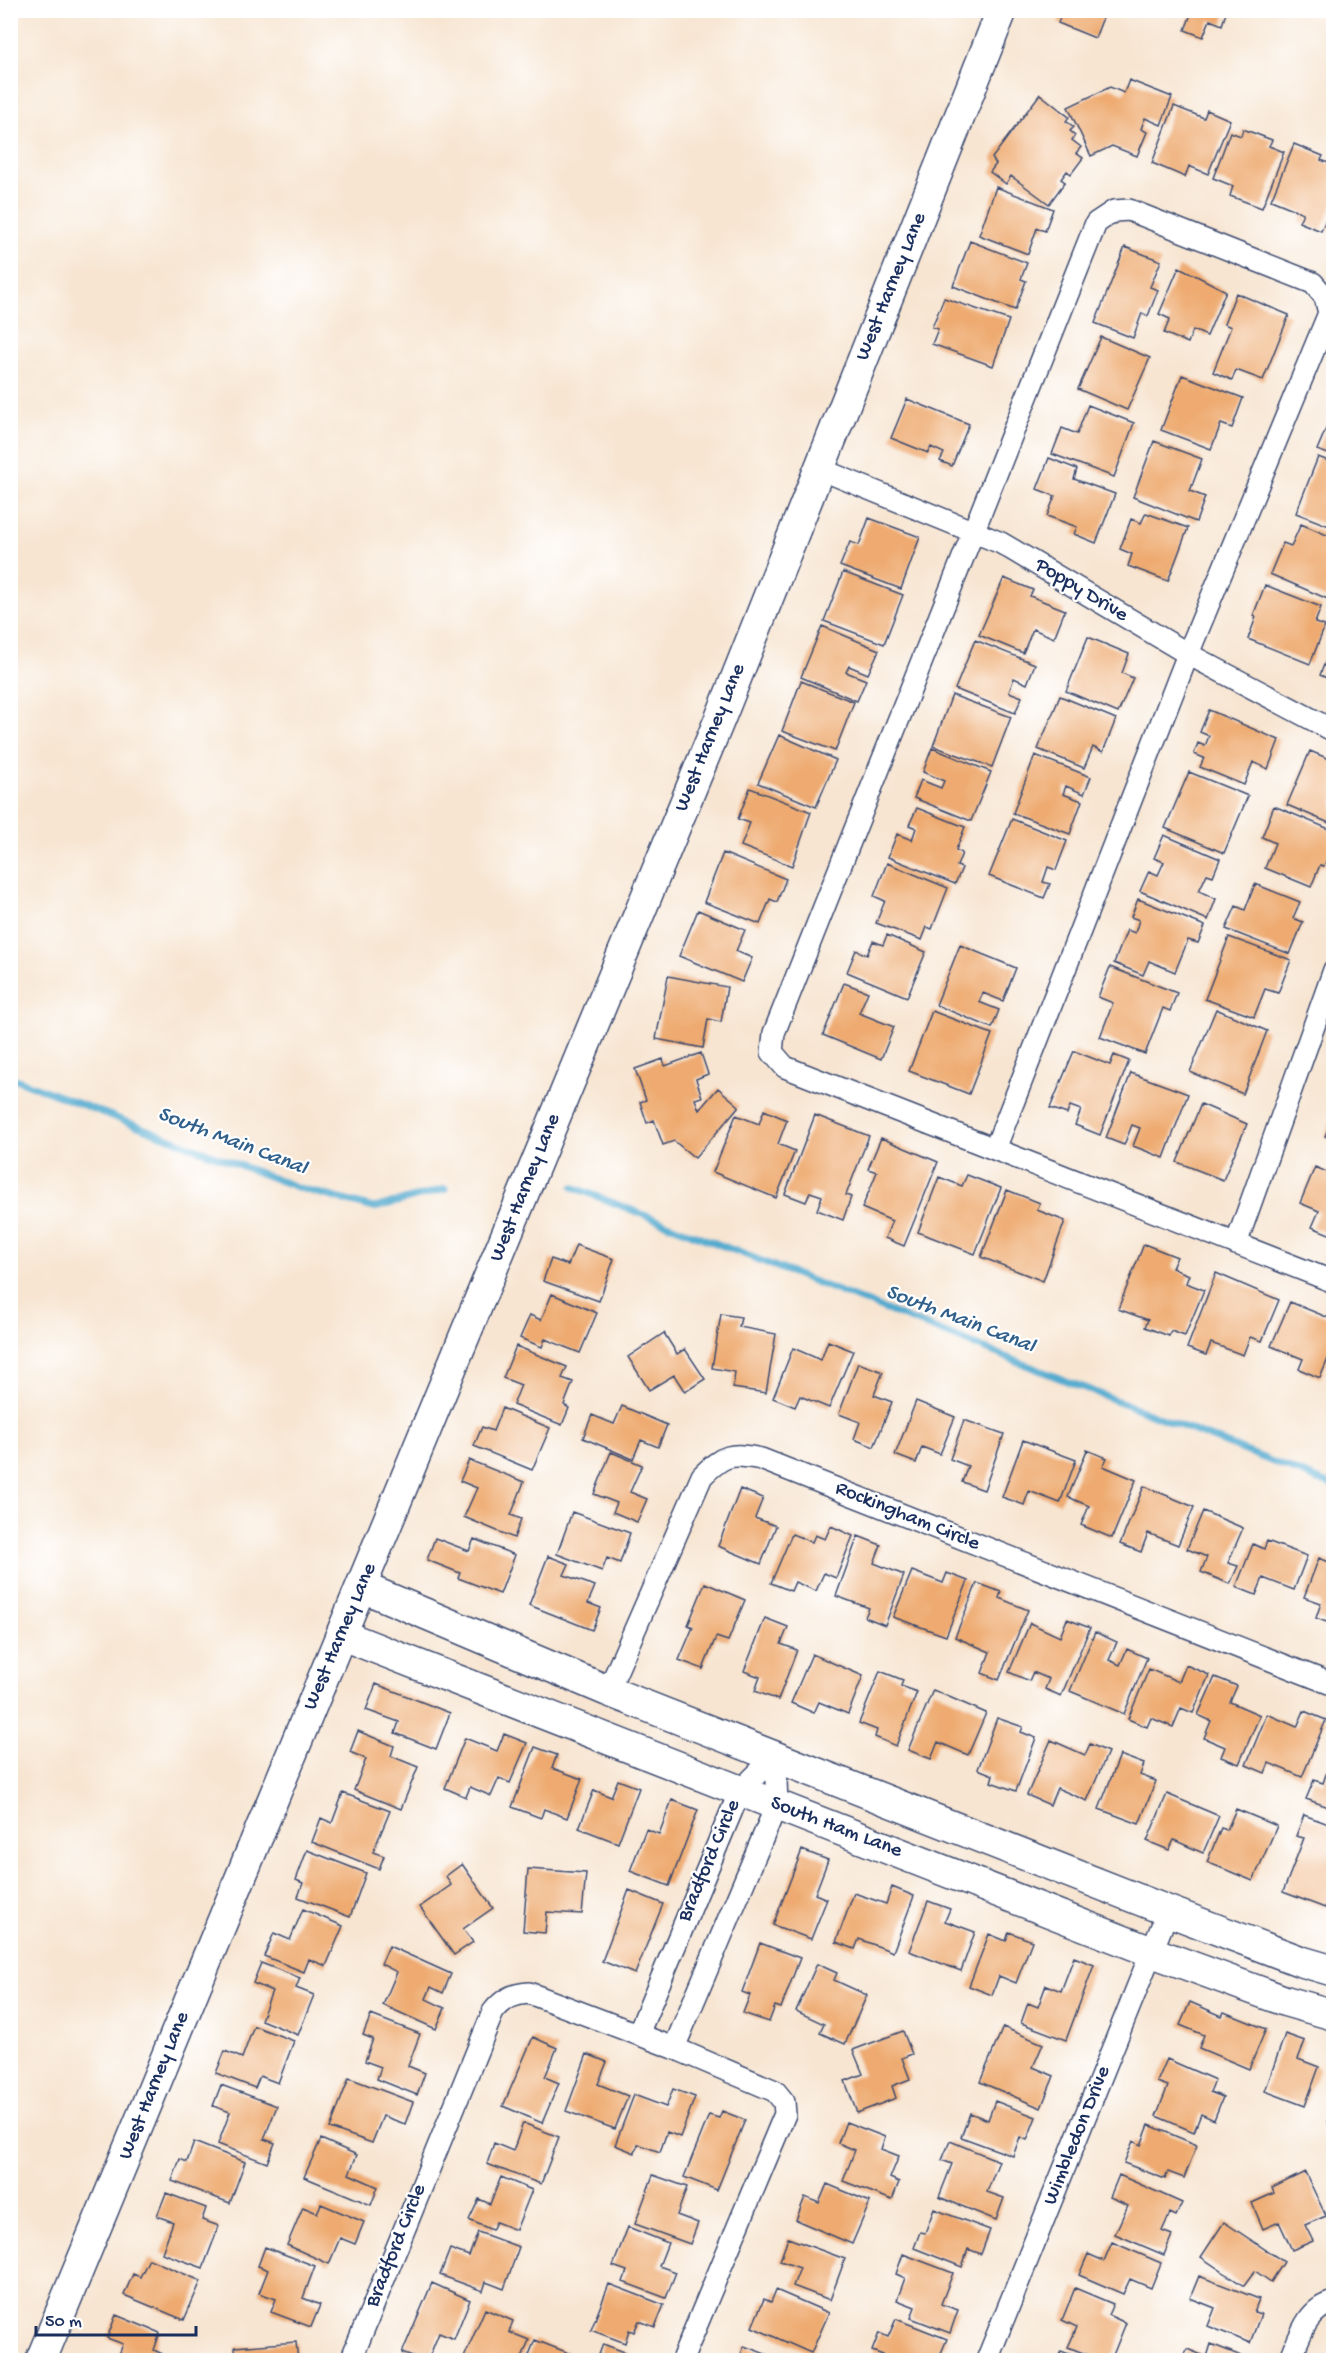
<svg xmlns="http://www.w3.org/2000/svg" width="1344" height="2371" font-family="'Gochi Hand',sans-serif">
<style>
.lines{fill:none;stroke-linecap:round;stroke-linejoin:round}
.stream{stroke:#52aacf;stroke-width:7}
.building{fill:#eeaa70}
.street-casing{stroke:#3c4a6f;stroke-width:24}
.secondary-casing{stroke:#3c4a6f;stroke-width:33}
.street{stroke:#fff;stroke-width:21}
.secondary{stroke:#fff;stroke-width:30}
.labels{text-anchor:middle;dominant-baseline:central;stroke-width:4.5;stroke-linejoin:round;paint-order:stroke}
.street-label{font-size:21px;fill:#1b2f5e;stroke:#fff}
.water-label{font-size:22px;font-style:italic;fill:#31608b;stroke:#fff}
</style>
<rect width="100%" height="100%" fill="#fff"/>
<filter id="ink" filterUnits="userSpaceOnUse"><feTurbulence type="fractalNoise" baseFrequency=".0167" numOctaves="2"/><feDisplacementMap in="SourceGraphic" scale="12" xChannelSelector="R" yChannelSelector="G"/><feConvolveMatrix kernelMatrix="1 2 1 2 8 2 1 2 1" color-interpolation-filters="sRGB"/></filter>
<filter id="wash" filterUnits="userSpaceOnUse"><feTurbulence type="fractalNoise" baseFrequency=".008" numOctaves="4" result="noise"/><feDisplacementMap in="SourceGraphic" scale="24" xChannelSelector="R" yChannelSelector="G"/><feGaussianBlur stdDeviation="1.35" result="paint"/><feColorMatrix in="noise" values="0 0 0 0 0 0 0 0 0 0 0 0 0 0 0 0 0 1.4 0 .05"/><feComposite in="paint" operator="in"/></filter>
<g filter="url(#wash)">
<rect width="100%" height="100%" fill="#f7e5d1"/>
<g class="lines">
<!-- stream -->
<path class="stream" d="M10,1077L299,1188L374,1208L445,1189
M573,1187L1334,1486"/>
</g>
<g id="blocks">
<!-- building -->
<path class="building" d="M1063,10H1106L1095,38L1058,23Z
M1227,10L1222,25L1210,20L1203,37L1185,30L1191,14L1183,10Z
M1129,80L1172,97L1161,125L1145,118L1141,129L1147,132L1137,156L1112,146L1091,156L1068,107L1110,87L1124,93Z
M1040,94L1069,117L1066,121L1074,127L1070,131L1075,135L1072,140L1081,147L1076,153L1083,158L1071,174L1067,171L1061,179L1065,182L1049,204L1011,176L1006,184L990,172L996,164L992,158Z
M1174,106L1204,118L1207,110L1230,120L1208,174L1189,166L1185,177L1152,163Z
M1243,129L1272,140L1269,146L1284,152L1262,208L1230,196L1233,186L1213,178L1230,132L1241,136Z
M1294,144L1323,156L1321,160L1334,165V201L1321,231L1299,222L1303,213L1271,200Z
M996,187L1053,209L1045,231L1037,228L1028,254L979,235Z
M1333,216H1334V233L1328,230Z
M970,241L1027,263L1021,279L1026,281L1015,310L953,286Z
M1125,247L1161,261L1150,287L1158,290L1148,316L1142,313L1133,338L1095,323Z
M1179,267L1226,291L1207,336L1193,330L1188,343L1164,333L1170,319L1159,314Z
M1236,293L1289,315L1263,380L1236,370L1232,380L1213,372L1231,327L1224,324Z
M944,298L1009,320L993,366L932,344L938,329L932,327Z
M1101,337L1150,358L1127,410L1078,389Z
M1182,375L1243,398L1232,428L1221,424L1211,449L1161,430Z
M907,399L969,424L952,466L940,461L944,453L931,447L928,453L891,438Z
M1088,405L1134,423L1114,477L1052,454L1062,428L1077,434Z
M1328,424L1334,426V456L1317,450Z
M1154,441L1202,459L1190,491L1205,497L1196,522L1133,497Z
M1318,457L1334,463V528L1296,513Z
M1049,458L1077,469L1074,479L1115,494L1096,543L1074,534L1077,527L1047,516L1055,496L1037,489Z
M1146,513L1188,528L1168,581L1128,566L1132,554L1120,549L1131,519L1141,523Z
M869,518L920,537L901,589L840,566L850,542L859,545Z
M1301,524L1334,538V592L1330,600L1270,574L1283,543L1291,546Z
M843,572L903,595L884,644L824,621Z
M1004,578L1033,590L1030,596L1065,610L1054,638L1033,629L1023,653L979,635Z
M1265,585L1321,607L1315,623L1325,626L1310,664L1248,639L1256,617L1253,616Z
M822,626L879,650L868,674L849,666L846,672L866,680L857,701L801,677Z
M1088,637L1129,654L1122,673L1133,678L1118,713L1066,691Z
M975,640L1035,664L1027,684L1014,678L1009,692L1022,697L1015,713L955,689Z
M1333,642H1334V681L1320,675Z
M801,681L854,702L835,751L782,731Z
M952,695L1011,717L992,767L933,746Z
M1060,696L1116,719L1103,752L1093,747L1084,768L1038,749Z
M1209,710L1279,740L1268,769L1253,762L1244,785L1200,767L1204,758L1194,754L1198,743L1205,746L1209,736L1200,732Z
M779,735L836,760L816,807L758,783Z
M932,748L991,772L971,821L914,798L921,780L941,788L944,781L923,772Z
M1310,751L1334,761V825L1287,805Z
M1035,755L1091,777L1084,794L1066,786L1063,794L1082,801L1070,834L1013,813Z
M1189,772L1248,796L1224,853L1165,828Z
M750,788L811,812L792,866L741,846L750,823L738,819Z
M1274,806L1334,831V844L1324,866L1320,865L1311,887L1265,868L1275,843L1262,837Z
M917,808L965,827L956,850L962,853L957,866L962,868L955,884L888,857L897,834L912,840L916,828L909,825Z
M1012,819L1067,841L1056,870L1048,867L1043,882L1050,884L1044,898L989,876Z
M1164,835L1220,859L1213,876L1207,874L1199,891L1216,899L1208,920L1140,891L1149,871L1158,875L1164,862L1154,858Z
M723,853L786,879L777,902L770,899L760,924L704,902Z
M887,863L948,888L932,929L927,927L922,940L876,923L885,901L874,896Z
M1255,884L1300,902L1293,918L1303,922L1290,954L1226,929L1236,906L1245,910Z
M1138,899L1205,926L1198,943L1188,940L1175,972L1149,961L1143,975L1114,963L1127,930L1135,933L1139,920L1131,917Z
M698,910L745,930L736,951L752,958L742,982L679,956Z
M887,935L926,952L907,997L847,972L856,950L867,955L873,941L883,945Z
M1229,937L1291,960L1278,993L1265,989L1254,1017L1205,999Z
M960,945L1016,968L1003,1001L983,993L979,1002L999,1010L992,1028L936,1005Z
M1110,967L1177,993L1170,1011L1163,1008L1145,1054L1100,1037L1113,1003L1098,997Z
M668,976L727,987L721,1022L708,1019L703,1048L656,1039Z
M844,983L868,992L859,1013L894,1027L881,1059L823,1035Z
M1216,1009L1267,1031L1243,1094L1190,1072Z
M932,1011L992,1034L969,1094L909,1071Z
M1074,1051L1110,1065L1114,1055L1129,1061L1100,1135L1075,1125L1081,1110L1070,1106L1067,1114L1050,1108Z
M701,1053L708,1074L696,1079L702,1097L695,1099L699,1110L718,1088L739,1106L695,1158L674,1141L663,1145L654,1120L647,1123L640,1102L646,1100L635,1069L663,1059L665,1066Z
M1131,1073L1188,1094L1164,1158L1133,1146L1140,1128L1132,1125L1124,1145L1106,1138Z
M1201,1104L1247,1124L1223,1180L1177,1162Z
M764,1110L787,1120L778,1144L795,1151L776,1198L713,1172L736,1115L759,1124Z
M815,1115L869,1136L846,1195L851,1197L843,1220L817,1210L822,1196L810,1192L806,1202L785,1194Z
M1333,1117H1334V1140L1325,1136Z
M881,1138L938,1162L904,1246L885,1238L892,1221L862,1208L877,1172L868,1169Z
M1333,1150H1334V1166L1328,1164Z
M1315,1167L1334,1175V1236L1312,1227L1319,1211L1300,1203Z
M967,1175L1001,1188L975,1254L918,1232L939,1177L962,1186Z
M1007,1190L1040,1203L1037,1210L1065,1221L1043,1281L981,1257Z
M1144,1244L1177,1257L1172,1268L1189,1275L1186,1283L1204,1290L1185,1336L1171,1331L1169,1336L1145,1327L1148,1320L1118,1309Z
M576,1245L614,1259L599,1301L543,1281L551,1259L568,1265Z
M1216,1273L1279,1300L1262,1341L1250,1337L1243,1355L1211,1343L1206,1355L1187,1348Z
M552,1294L597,1313L580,1353L545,1339L542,1347L520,1338L530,1315L541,1320Z
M1290,1302L1334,1320V1361L1328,1359L1320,1378L1299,1369L1303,1359L1271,1346Z
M721,1314L741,1317L739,1327L776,1334L766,1393L733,1388L735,1372L712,1368Z
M664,1333L677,1354L685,1349L705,1379L685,1392L674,1375L649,1390L628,1357Z
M828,1341L853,1351L829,1408L800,1396L795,1407L773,1398L793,1348L821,1360Z
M516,1346L567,1367L562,1378L573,1382L564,1405L569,1408L562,1425L513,1405L521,1385L503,1378Z
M858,1363L883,1372L874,1395L892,1402L874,1447L854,1439L860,1422L839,1414Z
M916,1401L955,1417L940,1454L922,1447L916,1463L895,1455Z
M622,1406L667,1425L658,1447L641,1440L633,1459L583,1438L592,1415L614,1424Z
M502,1408L550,1428L532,1470L474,1446L482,1427L493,1431Z
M964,1420L1004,1434L984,1490L962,1482L968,1466L950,1459Z
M1023,1440L1076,1460L1060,1503L1029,1491L1024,1505L1002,1497Z
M1087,1450L1107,1458L1103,1466L1136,1480L1112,1538L1081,1525L1089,1506L1068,1497Z
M611,1452L642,1465L630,1492L647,1499L637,1522L613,1512L617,1503L594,1494Z
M469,1460L524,1482L511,1515L521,1519L514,1538L464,1517L477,1488L460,1481Z
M1144,1486L1194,1507L1178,1545L1148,1533L1141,1552L1120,1544Z
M740,1489L763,1498L755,1518L776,1526L761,1564L718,1546Z
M1203,1511L1243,1528L1228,1563L1238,1566L1230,1584L1201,1572L1207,1557L1187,1549Z
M572,1512L630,1533L620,1563L607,1558L602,1571L557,1554Z
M831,1526L853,1536L836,1578L824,1573L816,1591L795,1582L791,1591L771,1583L792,1534L812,1542L815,1535L825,1539Z
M858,1536L881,1545L874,1563L904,1575L885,1625L865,1617L869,1608L836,1596Z
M435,1538L469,1551L474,1539L515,1555L500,1594L458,1578L460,1573L427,1560Z
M1267,1541L1307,1556L1294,1590L1263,1578L1256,1595L1236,1587L1253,1544L1264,1549Z
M548,1556L569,1564L564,1575L595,1586L588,1603L601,1608L592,1630L529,1605Z
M1319,1558L1334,1564V1625L1316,1618L1321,1603L1304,1597Z
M912,1571L943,1583L947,1573L968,1581L946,1636L893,1617Z
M705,1583L745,1600L728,1641L716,1637L703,1669L679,1660L693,1627L688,1625Z
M977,1583L1001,1592L999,1598L1028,1610L999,1680L982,1673L990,1652L955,1637Z
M765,1618L788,1627L781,1644L797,1650L778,1700L755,1691L760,1677L744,1671Z
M1067,1619L1090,1628L1061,1696L1045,1689L1049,1679L1033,1672L1029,1681L1009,1672L1030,1623L1060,1637Z
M1095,1632L1117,1642L1109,1660L1120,1665L1127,1649L1147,1658L1124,1714L1070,1691Z
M812,1654L863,1676L848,1714L819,1702L814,1713L791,1703Z
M1186,1665L1209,1675L1193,1713L1181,1708L1173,1727L1151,1718L1147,1727L1128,1719L1149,1669L1179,1682Z
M880,1671L903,1680L901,1686L917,1692L896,1746L875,1737L877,1730L859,1723Z
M1215,1677L1237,1686L1230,1702L1260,1715L1239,1764L1221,1757L1225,1747L1204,1738L1211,1721L1198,1715Z
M376,1684L450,1713L436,1749L395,1733L399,1722L366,1710Z
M933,1690L986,1713L968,1755L938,1742L931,1759L908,1750Z
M1304,1711L1326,1720L1302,1777L1269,1763L1265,1773L1246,1765L1267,1714L1297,1727Z
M997,1718L1023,1727L1021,1732L1036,1738L1016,1791L991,1782L993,1775L978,1769Z
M358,1731L394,1746L391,1756L418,1767L401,1809L354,1790L366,1759L350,1752Z
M504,1734L527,1743L510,1783L499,1778L491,1796L470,1787L466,1797L445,1788L465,1738L497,1751Z
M1051,1740L1085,1755L1090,1744L1108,1752L1087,1801L1057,1788L1050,1805L1027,1795Z
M535,1747L557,1755L552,1768L582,1779L567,1818L544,1809L541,1818L512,1807Z
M1120,1755L1144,1764L1140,1775L1156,1781L1139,1824L1099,1809Z
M1331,1760L1334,1761V1809L1306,1799L1314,1780L1323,1783Z
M618,1780L639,1788L618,1843L579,1828L594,1790L611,1797Z
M343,1793L390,1811L373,1852L384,1856L379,1869L312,1842L321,1818L332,1823Z
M1167,1794L1219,1816L1203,1853L1174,1840L1169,1850L1147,1841Z
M672,1800L698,1810L669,1886L630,1871L646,1829L659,1834Z
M1236,1809L1277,1826L1253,1881L1207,1862L1221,1828L1227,1830Z
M1304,1815L1334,1826V1884L1325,1908L1283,1892L1304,1838L1296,1836Z
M307,1850L366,1873L350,1917L298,1897L303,1883L296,1880Z
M802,1850L828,1860L815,1894L827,1899L811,1939L773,1925Z
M462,1864L493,1908L463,1929L473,1942L454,1955L420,1907L451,1885L446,1876Z
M528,1869L586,1873L582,1914L547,1912L545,1933L523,1931Z
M892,1887L914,1896L893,1952L859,1939L855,1949L836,1942L854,1893L886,1904Z
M629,1890L663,1904L635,1974L602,1961Z
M928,1901L950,1909L945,1921L975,1932L961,1971L909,1951Z
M303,1909L343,1926L326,1966L309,1959L304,1972L264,1956L274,1933L290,1940Z
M1009,1932L1032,1941L1016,1983L999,1976L992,1995L969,1986L989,1934L1006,1941Z
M760,1943L800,1958L781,2008L775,2006L769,2022L743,2013L750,1995L742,1992Z
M389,1946L451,1974L443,1993L431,1987L426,1999L445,2008L436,2029L383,2005L397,1972L381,1964Z
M1074,1957L1094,1965L1066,2040L1021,2023L1028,2003L1038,2007L1046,1985L1061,1991Z
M261,1963L300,1978L296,1988L314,1995L298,2035L261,2020L272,1991L253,1983Z
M817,1964L837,1973L834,1980L867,1995L845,2044L820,2033L824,2024L796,2011Z
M1190,2002L1222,2016L1224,2012L1266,2029L1249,2069L1199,2048L1204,2035L1180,2025Z
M371,2015L420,2034L408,2066L425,2073L417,2095L377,2079L381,2067L365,2061L373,2039L363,2035Z
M254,2026L294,2041L278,2083L260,2076L255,2088L216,2073L225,2051L242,2058Z
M1003,2027L1043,2044L1033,2067L1054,2076L1041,2108L980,2082Z
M903,2031L912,2054L902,2058L910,2079L892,2086L896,2098L857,2113L845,2081L863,2074L853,2050Z
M1285,2034L1305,2041L1298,2059L1319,2067L1305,2106L1265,2091Z
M533,2037L557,2048L545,2077L559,2083L542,2123L503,2106Z
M587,2054L607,2062L598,2084L628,2096L615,2129L566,2111Z
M1167,2059L1215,2080L1210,2092L1223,2097L1214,2120L1201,2114L1194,2132L1156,2116L1168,2086L1157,2082Z
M349,2078L413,2102L405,2124L383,2116L372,2143L330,2128Z
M221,2085L277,2106L264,2139L275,2143L267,2163L218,2144L230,2112L213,2106Z
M673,2089L695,2097L680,2137L667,2132L660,2152L638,2144L635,2153L615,2145L634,2095L666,2107Z
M995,2101L1036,2117L1027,2140L1020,2137L1013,2156L961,2137L970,2113L988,2120Z
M1333,2103H1334V2123L1328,2122Z
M722,2111L745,2120L717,2190L684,2177L709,2115L719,2118Z
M846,2122L885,2137L881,2149L899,2156L890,2178L899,2182L892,2200L843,2181L855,2150L838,2143Z
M523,2123L559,2137L541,2184L487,2164L494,2143L513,2151Z
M1149,2125L1197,2145L1184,2178L1168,2172L1165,2179L1124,2163L1133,2141L1141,2145Z
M321,2139L357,2155L349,2174L378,2187L371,2205L304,2177Z
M950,2141L999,2161L987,2192L1004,2198L996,2220L939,2197L952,2164L942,2160Z
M194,2142L245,2162L230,2203L172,2181L180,2159L187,2162Z
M1305,2172L1326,2216L1305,2225L1313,2241L1292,2250L1279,2222L1263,2229L1252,2203L1274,2193L1272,2188Z
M653,2175L687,2187L677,2215L698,2223L690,2244L635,2224Z
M1119,2175L1182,2203L1176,2216L1170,2213L1162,2231L1172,2235L1164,2255L1115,2234L1128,2205L1110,2197Z
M501,2177L532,2190L516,2230L496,2222L492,2230L469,2220L479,2199L490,2204Z
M827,2184L870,2202L852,2244L796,2220L805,2197L819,2203Z
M166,2193L206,2208L202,2220L219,2226L203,2268L162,2253L173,2222L157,2216Z
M321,2204L364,2222L355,2244L340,2238L329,2264L287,2245L303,2207L317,2213Z
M934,2209L990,2230L981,2254L968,2249L962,2267L914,2248L920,2232L925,2233Z
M1224,2222L1284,2262L1271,2282L1255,2271L1244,2286L1201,2257Z
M628,2227L668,2243L659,2266L676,2272L666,2298L623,2282L627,2271L613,2266Z
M478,2232L519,2247L504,2289L486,2282L483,2291L440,2275L450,2249L469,2256Z
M788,2238L845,2259L830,2300L793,2286L800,2268L780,2261Z
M1112,2242L1161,2263L1151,2288L1130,2279L1123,2294L1079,2275L1088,2254L1104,2261Z
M265,2247L315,2266L303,2298L320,2305L311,2327L271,2312L276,2299L259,2293L268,2270L258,2266Z
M903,2254L953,2273L941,2304L958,2310L950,2333L911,2318L915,2307L897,2300L905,2278L896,2274Z
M149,2259L201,2281L184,2320L124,2295L133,2274L140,2277Z
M1199,2276L1259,2299L1254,2312L1261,2314L1250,2343L1208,2326L1215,2308L1190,2298Z
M432,2283L470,2300L454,2339L439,2333L428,2360H420L402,2353Z
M609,2284L664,2305L655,2327L639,2321L634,2332L629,2330L625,2343L591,2330Z
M1075,2288L1113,2304L1108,2315L1126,2323L1111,2360H1101L1068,2347L1077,2327L1062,2320Z
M776,2290L829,2313L811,2353L752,2327L764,2299L771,2302Z
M485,2309L513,2321L509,2332L529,2340L521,2360H463Z
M116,2315L160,2333L154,2350L175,2360H117L123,2344L107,2338Z
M896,2319L947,2339L938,2360L926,2357L925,2360H880L883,2355L872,2351L879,2333L888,2337Z
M535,2340L587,2360H527Z
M296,2342L298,2360H236L235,2347Z
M603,2344L646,2360H597Z
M1211,2344L1249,2359V2360H1183L1187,2349L1207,2357Z
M744,2346L782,2360H739Z
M1061,2351L1085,2360H1057Z"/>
</g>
</g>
<g filter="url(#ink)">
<use href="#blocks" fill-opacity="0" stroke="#3c4a6f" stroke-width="1.5"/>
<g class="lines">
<!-- street casing -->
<g class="street-casing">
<path id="street" d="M820,469L1001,543L1188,654L1334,731
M995,1149L1188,654L1329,313L1325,297L1313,283L1129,210L1114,211L1096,223L774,1033L772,1052L785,1067L1334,1282
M1236,1244L1334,970
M608,1691L702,1476C724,1454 731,1453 761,1459L1334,1685
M638,2034L740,1791L775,1756
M674,2048L777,1804L775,1756
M351,2360L493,2012C503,1999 513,1994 529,1993L674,2048L775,2091L784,2102L785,2114L682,2360
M987,2360L1168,1911
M1290,2360C1300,2337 1306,2309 1334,2302"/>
</g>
<!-- secondary casing -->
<g class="secondary-casing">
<path id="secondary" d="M362,1587L608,1691L1168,1911L1300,1961L1334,1971
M342,1635L1152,1952L1285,2001L1334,2015
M41,2360L721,716L1002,10"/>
</g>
<!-- street -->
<use href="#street" class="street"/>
<!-- secondary -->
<use href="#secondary" class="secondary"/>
</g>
</g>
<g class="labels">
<!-- street labels -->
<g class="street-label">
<text transform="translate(892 287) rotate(-68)">West Harney Lane</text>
<text transform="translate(1081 591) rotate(31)">Poppy Drive</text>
<text transform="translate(711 738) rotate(-68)">West Harney Lane</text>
<text transform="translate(526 1188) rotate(-68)">West Harney Lane</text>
<text transform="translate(907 1517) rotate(22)">Rockingham Circle</text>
<text transform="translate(341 1637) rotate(-67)">West Harney Lane</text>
<text transform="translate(836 1828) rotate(21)">South Ham Lane</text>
<text transform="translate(710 1861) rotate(-67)">Bradford Circle</text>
<text transform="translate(155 2086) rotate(-68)">West Harney Lane</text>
<text transform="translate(1078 2136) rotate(-68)">Wimbledon Drive</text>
<text transform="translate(397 2246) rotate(-68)">Bradford Circle</text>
</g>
<!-- water labels -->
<g class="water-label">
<text transform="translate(232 1142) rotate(21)">South Main Canal</text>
<text transform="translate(960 1320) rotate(21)">South Main Canal</text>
</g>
</g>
<!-- margin -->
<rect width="1344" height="2371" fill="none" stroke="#fff" stroke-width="36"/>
<!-- scale -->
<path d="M36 2326v9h160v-9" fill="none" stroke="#1b2f5e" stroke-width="3"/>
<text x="45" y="2326" font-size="18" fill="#1b2f5e" stroke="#ffffff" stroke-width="4.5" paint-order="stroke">50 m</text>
</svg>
